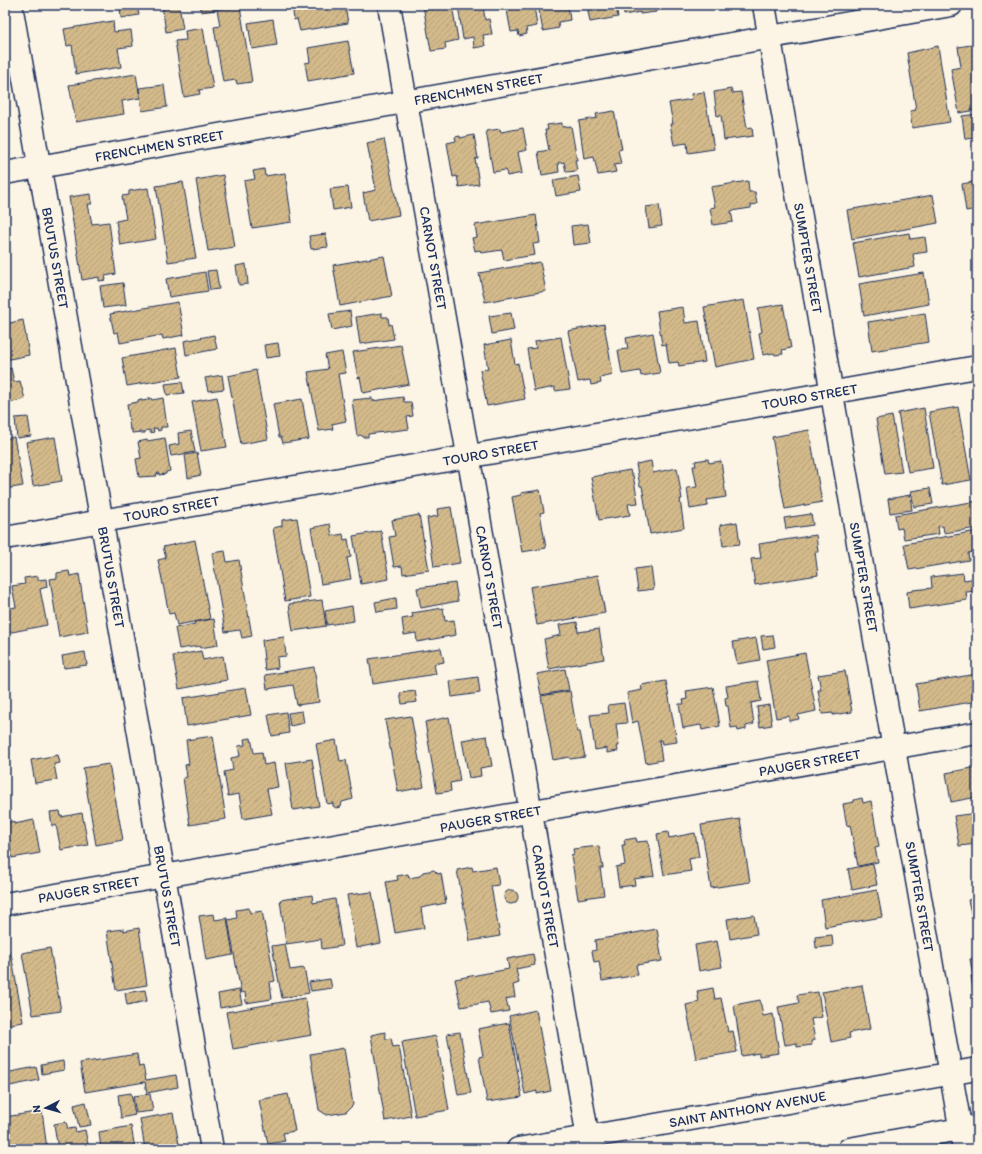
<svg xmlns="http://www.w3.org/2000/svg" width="982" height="1154" font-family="Itim,sans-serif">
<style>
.building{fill:url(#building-hatch);stroke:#1b2f5e}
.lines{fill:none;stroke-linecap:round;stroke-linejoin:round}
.minor-casing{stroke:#1b2f5e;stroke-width:25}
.minor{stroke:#fcf5e5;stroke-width:22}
.labels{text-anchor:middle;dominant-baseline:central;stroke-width:4;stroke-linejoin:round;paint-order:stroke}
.street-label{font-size:14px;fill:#1b2f5e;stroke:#fcf5e5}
</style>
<defs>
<pattern id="building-hatch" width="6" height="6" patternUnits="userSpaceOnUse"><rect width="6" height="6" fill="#d4ba8a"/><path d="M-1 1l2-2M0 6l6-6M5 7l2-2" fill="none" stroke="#b5a07a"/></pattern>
</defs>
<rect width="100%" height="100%" fill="#fcf5e5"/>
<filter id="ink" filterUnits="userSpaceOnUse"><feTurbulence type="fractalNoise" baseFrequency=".025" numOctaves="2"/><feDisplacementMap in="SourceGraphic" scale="8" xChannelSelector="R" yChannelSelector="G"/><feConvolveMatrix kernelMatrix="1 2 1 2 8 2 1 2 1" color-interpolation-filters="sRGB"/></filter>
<g filter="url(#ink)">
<!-- building -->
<path class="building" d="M137,5L139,15L121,18L120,7Z
M162,5H179L183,29L166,32Z
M200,5H215L216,10L201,12Z
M292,5H337V7L345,6L348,23L300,31L297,19L294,20Z
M423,5H452L458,40L445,43L446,49L431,51Z
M458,5H483L485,20L489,19L492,34L483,35L485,46L474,48L473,37L463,39Z
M506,5H534L537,26L526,28L527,34L519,36L518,31L511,32Z
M538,5H568L570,20L558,22L559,28L543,31Z
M587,5H616L618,17L590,22Z
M623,5H655L656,12L640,14V12L624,15Z
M667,5H682L683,7L667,9Z
M240,6L252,82L237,84L236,80L223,82L214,27L220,26L217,9Z
M273,19L277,45L252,49L248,23Z
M113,21L114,32L131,30L133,46L118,48L121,67L76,74L72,45L67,46L64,29Z
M203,28L213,88L199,90L200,94L184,97L175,41L186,40L185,31Z
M348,41L354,73L308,81L305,63L310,62L308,48Z
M977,44V110L959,113L951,69L961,67L958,47Z
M938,46L950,122L912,128L910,111L916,110L907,53Z
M136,74L140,98L122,101L124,114L76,122L69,85Z
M164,85L167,107L142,111L139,88Z
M731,89L732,93L741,92L747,128L752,127L753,136L724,140L721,115L717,116L714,92Z
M704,92L714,149L688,153L687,143L674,145L670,124H673L669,103L692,99L691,94Z
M614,111L622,149L618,150L621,164L614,165L616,172L598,175L594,157L584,159L579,121L597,118L596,114Z
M977,114V138L965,139L962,116Z
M562,123V127L571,126L577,160H575L577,171L566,172L564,162L558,163L559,172L542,175L538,152L549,150L545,130H548L547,125Z
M523,128L527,150L518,152L522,173L507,176L506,170L493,172L486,131L500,129L501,132Z
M474,135L478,158L475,159L479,184L459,187L457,176L453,177L447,143L456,141L455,137L460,136V138Z
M384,139L399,215L368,221L363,193L376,190L367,143Z
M264,169L265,176L285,173L292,222L252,228L244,181L255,179L253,171Z
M223,175L235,247L208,251L196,180Z
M578,176L581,192L556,196L553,180Z
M748,181L749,192H755L757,204L751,205V208L731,211L733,222L713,225L710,208L715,207L711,187Z
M977,181V209L966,211L962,184Z
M183,182L196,258L168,262L156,186Z
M348,187L351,207L333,210L330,189Z
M148,188L156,239L120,245L116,221L126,219L122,196L129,195V191Z
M91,194L92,204H88L92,224L109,222L116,274L105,276L106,280L99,281V277L82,280L69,197Z
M933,195L938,223L852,239L847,210Z
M659,205L662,226L649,228L646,207Z
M536,215L540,243L533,244L535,255L504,260L502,250L481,253L480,250L475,251L472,238L477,237L475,225Z
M588,224L591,243L573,245L571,226Z
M909,233L910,239L925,237L927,252L913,254L915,267L859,277L853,243Z
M326,234L328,247L311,249L309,236Z
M384,256L392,296L340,306L333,265Z
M540,262L546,291L485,302L479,273Z
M246,264L248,284L239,285L236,266Z
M216,270L219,289L210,290L207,271Z
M205,272L208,291L169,297L166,279Z
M924,273L929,304L864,316L859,284Z
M123,283L126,305L103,308L100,286Z
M744,300L754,359L715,367L704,307Z
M178,302L184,335L163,339L162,335L120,343L118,332L114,333L110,314Z
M783,304L791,348L782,350L783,354L775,355L774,353L763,355L759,333L762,332L758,308Z
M683,307L685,323L699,321L705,362L679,366L678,362L669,363L666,344L662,345L657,311Z
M350,311L352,326L332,330L329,314Z
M382,313V317H388L389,325L391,324L394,339L360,344L356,317Z
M511,313L514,330L492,334L489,316Z
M925,313L929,342L872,351L868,322Z
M23,320L29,355L5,360V324Z
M604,324L613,375L600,378L601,383L591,385L590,380L578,382L568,331Z
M653,333L660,373L641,376L640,371L622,374L618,350L628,349L626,338Z
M214,335L217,349L186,355L184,341Z
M561,337L570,389L555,391V387L534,391L527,349L536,348L535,341Z
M511,340L515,364L518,363L525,399L487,406L480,370L488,369L484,345Z
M278,343L280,356L266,358L264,345Z
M401,345L409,384L363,393L360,377L358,378L353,352Z
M176,348L181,377L127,386L122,358Z
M342,352L346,373L338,374L346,421L332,424L333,429L319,431L308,372L328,369L325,355Z
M11,368L14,382L20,381L25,399L5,404V370Z
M256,370L268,439L241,444L228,376Z
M222,375L224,389L208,391L205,378Z
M182,382L184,393L167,395L165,384Z
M217,397L227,447L201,451L192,402Z
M403,397L404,402H411L413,416L407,417L409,429L368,434V437H363L361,435L357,436L352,400L372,398V401Z
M148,398H151L152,400L163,398L167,427H161V430L158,431L157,428L153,429L154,432L150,433V430L145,431V433H141V432L132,433V429L130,430L127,404L138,402V400L141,399V401L149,400Z
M302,399L309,439L283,443L281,437H279L273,404Z
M958,407L971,480L942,485L929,412Z
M924,408L933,468L908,472L898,413Z
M892,416L902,472L885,474L876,419Z
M28,417L31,436L17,438L15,418Z
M809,430L822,502L785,509L772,437Z
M191,431L195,452L171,456L169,446L179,444L178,433Z
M14,437L23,486L5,489V439Z
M55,437L62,481L33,486L26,442Z
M165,438L170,471L166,472V474L159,475V473L156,474L157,476L139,477L136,459L141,458L138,442L147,440V441Z
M197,453L201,475L188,478L185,455Z
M708,459L709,463L721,461L726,497L707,500L708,506L690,509L687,488L697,487L693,466H696L695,461Z
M651,461L653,473L677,468L682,499H680L684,528L650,534L642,486H640L636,464Z
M630,470L631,475H633L638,503L628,504L630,515L599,520L591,477Z
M930,488L933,504L914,507L911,491Z
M540,490L544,512L540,513L546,548L522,552L512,497L521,495V493Z
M910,495L912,510L890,513L888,499Z
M977,501V528L944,533L943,526L938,527L939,534L904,539L902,528L897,529L895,515Z
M451,507L460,563L434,567L427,518L438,516L437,509Z
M811,514L813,525L786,529L784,518Z
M419,515L429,570L403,574L402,566L394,567L389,537L395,536L392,520Z
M297,518L310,597L285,601L273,528L282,526V520Z
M737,522L740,544L723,546L720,525Z
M330,524L332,536L343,534L344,540L348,539L351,557L347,558L351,579L321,584L311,528Z
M381,531L389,579L361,584L353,536Z
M977,531V551L968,553L969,560L909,570L904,544Z
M816,535L818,552H815L818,575L755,585L751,559L761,558L759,544Z
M195,540L210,619L177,625L174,613L169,614L158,560L166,558L163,547Z
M225,551L227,562L239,560L252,636L242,638L240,630L225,632L212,553Z
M651,567L654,589L638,591L635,569Z
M69,571L70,576L79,574L88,632L59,637L50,579L57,578V573Z
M963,573L964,580L976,578L977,583V591L966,592L967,600L909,609L907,592L913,591V590L932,588L931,577Z
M598,575L605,613L537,625L530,587Z
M38,576V580L46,579L47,587L40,589L47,625L7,633L5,620V609L16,607L12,586L25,584L24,578Z
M455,583L458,601L421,608L417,588Z
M396,598L397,609L377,612L375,602Z
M322,600L326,626L293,631L289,604Z
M352,606L354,621L327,625L325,611Z
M443,608L445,621L454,620L456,635L417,642L416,633L404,635L402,619L413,617L412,613Z
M214,619L218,645L200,648L199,646L179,649L175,628L195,624L194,622Z
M577,622L578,632L599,629L604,659L549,669L544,639L561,635L559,625Z
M773,635L775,647L763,649L761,636Z
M284,637L286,656L277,657L278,668L265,670L262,640Z
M756,638L760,660L737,664L733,642Z
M441,648L444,662L434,664L436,674L373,684L369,659Z
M201,651L203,660L223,656L227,680L179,689L173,656Z
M85,652L87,665L64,668L62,656Z
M805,653L816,711L798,715L799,719L789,721V716L776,718L766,660Z
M314,667L319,702L297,705L293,685L267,689L265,675Z
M565,669L569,690L541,695L537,674Z
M845,671L852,712L833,715V713L822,714L818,690H821L818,675Z
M977,674V701L920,711L916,684Z
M478,677L480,693L452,697L450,681Z
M666,681L677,742L662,744L661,740H659L662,760L646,763L638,721L632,723L627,693L642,690L641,685Z
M758,681L761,701L751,703L754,724L746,726V729L738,731L737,727L731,728L728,706H726L725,698L728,697L726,686Z
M713,687L720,726L702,730L701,725L683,728L679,704H684L683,700L687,699L686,691Z
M246,688L251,715L187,726L183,698Z
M415,691L417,702L402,704L400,693Z
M570,691L577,732H580L585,757L570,759L569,757L553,760L541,696Z
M624,703L627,723L616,724L619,746H617L618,751L607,753V748L595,750L590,715L609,713L608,705Z
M769,705L772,725L760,727L757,707Z
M302,711L304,723L290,726L288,713Z
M286,712L289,733L272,736L268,715Z
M411,716L424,787L398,792L385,720Z
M449,717L460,781L450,783L451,791L437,793L425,722Z
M213,736L226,819L190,825L183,778L187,777L185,765L189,764L186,740Z
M487,736L492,766L480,768L481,776L469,778L462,740Z
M251,738L254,753L262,752L264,765L274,763L278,787L267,789L272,814L243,819L239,794L228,796L224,772L233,770L231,758L240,756L238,746L245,745L244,739Z
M336,740L340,761L346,760L353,799L342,802L341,807L336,808L333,806V803L327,804L316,744Z
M58,755L60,763L54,764L57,780L35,783L31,760Z
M312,759L319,806L293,810L286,763Z
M109,764L123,840L96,845L83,768Z
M977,767V797L951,802L946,773Z
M862,798L863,803L871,801L879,847L875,848L878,862L858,866L850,825L847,826L843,804L854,802V800Z
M60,811L61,817L82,813L88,845L61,850L56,825L52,826L50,812Z
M977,813V844L959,846L954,816Z
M740,819L750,882L711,888L701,825Z
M34,820L40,853L12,858L9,838H5V823L14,821V824Z
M668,832L669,838L695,833L699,857L689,859L691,871L664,875L657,834Z
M636,838L637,842L648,841L654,876L634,879L635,885L619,887L616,867L625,865L622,845H625L624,840Z
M599,846L603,868H600L604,895L578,899L571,855L574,854L573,849Z
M873,864L877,885L852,890L848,869Z
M472,867L473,871L496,867L499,885L491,886L500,936L470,941L457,870Z
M434,870L438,874L441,873L446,903L421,908L424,928L395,933L386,882L398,880L397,876L408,874L409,878L420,876L423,872Z
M504 897a7 7 0 1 1 14 0a7 7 0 1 1-14 0Z
M877,890L882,917L825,927L821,900Z
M372,892L381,943L356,948L347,895Z
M312,895L313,903L335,899L342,946L322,949L321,939L286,944L280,900Z
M977,898V930H975L968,900Z
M249,908L250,913L262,911L275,981L270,982L272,999L246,1003L245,992L241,993L228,920L237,918L236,910Z
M214,914L215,920L227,918L233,955L206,960L199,916Z
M754,915L757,934L730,939L727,919Z
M139,928L147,985L116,990L107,931L124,929V931Z
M657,929L662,961L636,965L638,975L602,981L599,961L594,962L592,951L596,950L595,940Z
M832,935L833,946L816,948L815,937Z
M717,941L722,967L699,971L695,945Z
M285,944L290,970L304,968L309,993L282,998L272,946Z
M50,948L61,1011L33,1015L22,953Z
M11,953L23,1022L5,1025V954Z
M533,954L535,965L516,969L519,983L513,985L515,997L506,999L509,1011L491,1014L488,1002L461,1007L455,979L509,969L507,959Z
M977,958V1015L971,976H973L970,959Z
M330,979L332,988L311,991L309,982Z
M862,985L870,1029L849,1033L850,1038L831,1042L822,992Z
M713,988L715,999L721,998L728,1032L733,1031L737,1052L696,1059L686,1005L699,1002L697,991Z
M145,990L147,1001L127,1005L125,993Z
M239,990L242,1004L220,1008L218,994Z
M818,992L822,1017L811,1019L815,1040L811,1041L812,1045L797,1047V1043L785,1045L778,1007L799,1003L797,995Z
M305,998L312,1035L233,1049L226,1012Z
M760,1000L763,1016L773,1014L779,1053L759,1056V1053L742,1056L734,1005Z
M536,1010L551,1091L537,1094V1091L525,1094L509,1016Z
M509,1023L522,1097L487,1102L479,1057L483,1056L478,1029Z
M385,1032L386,1039L391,1038L393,1047L399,1046L411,1116L385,1121L371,1035Z
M460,1032L471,1093L458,1095L447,1034Z
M436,1036L449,1110L415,1116L402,1042Z
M344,1048L353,1105L346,1112L327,1115L319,1110L310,1054Z
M137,1054L139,1067L143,1066L146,1080L176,1075L178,1087L147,1093L145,1082L85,1092L80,1063Z
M63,1061L64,1070L42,1074L41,1065Z
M36,1067L39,1080L5,1087V1073Z
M131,1093L135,1115L121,1118L118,1095Z
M150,1094L153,1111L136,1113L133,1096Z
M288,1094L295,1131L283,1133L285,1141L268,1144L259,1100Z
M86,1102L91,1125L79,1127L74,1105Z
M42,1111L47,1149H8L5,1117Z
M173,1113L180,1149H145L140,1119Z
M66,1122L68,1129L75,1128L76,1132L85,1130L89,1149H58L54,1124Z
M131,1126L135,1149H101L99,1132Z"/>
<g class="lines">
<!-- minor casing -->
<g class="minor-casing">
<g id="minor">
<path id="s1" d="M11,5L212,1149"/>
<path id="s2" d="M389,5L590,1149"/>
<path id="s3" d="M764,5L964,1149"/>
<path id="s4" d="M5,173L951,5"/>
<path id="s5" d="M5,538L977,367"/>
<path id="s6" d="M5,904L977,733"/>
<path id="s7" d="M518,1149L977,1069"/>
<path d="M849,1149L977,1126"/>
</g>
</g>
<!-- minor -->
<use href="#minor" class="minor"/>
</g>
</g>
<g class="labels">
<!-- street labels -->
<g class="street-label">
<text stroke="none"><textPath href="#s4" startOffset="481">FRENCHMEN STREET</textPath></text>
<text stroke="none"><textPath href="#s4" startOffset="157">FRENCHMEN STREET</textPath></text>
<text stroke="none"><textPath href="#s1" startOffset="257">BRUTUS STREET</textPath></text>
<text stroke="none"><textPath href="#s2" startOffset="257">CARNOT STREET</textPath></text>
<text stroke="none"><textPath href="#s3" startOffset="257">SUMPTER STREET</textPath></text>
<text stroke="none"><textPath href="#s5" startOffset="817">TOURO STREET</textPath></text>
<text stroke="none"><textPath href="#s5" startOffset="493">TOURO STREET</textPath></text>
<text stroke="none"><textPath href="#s5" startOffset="169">TOURO STREET</textPath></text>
<text stroke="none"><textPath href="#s1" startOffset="581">BRUTUS STREET</textPath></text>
<text stroke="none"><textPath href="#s2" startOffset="581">CARNOT STREET</textPath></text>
<text stroke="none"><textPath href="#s3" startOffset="581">SUMPTER STREET</textPath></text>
<text stroke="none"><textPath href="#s6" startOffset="817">PAUGER STREET</textPath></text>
<text stroke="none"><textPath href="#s6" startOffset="493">PAUGER STREET</textPath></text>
<text stroke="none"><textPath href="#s6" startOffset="85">PAUGER STREET</textPath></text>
<text stroke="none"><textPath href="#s1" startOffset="905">BRUTUS STREET</textPath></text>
<text stroke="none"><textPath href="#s2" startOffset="905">CARNOT STREET</textPath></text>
<text stroke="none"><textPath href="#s3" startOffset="905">SUMPTER STREET</textPath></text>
<text stroke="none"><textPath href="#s7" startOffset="233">SAINT ANTHONY AVENUE</textPath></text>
</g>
</g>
<!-- margin -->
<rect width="982" height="1154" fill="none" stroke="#fcf5e5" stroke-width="20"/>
<rect x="10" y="10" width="962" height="1134" fill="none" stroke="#1b2f5e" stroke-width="1.5" filter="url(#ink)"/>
<!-- north arrow -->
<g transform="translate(46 1108) rotate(264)" stroke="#fcf5e5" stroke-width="3" paint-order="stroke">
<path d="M0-3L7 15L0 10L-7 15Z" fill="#1b2f5e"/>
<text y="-6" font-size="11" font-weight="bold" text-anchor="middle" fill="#1b2f5e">N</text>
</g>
</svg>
